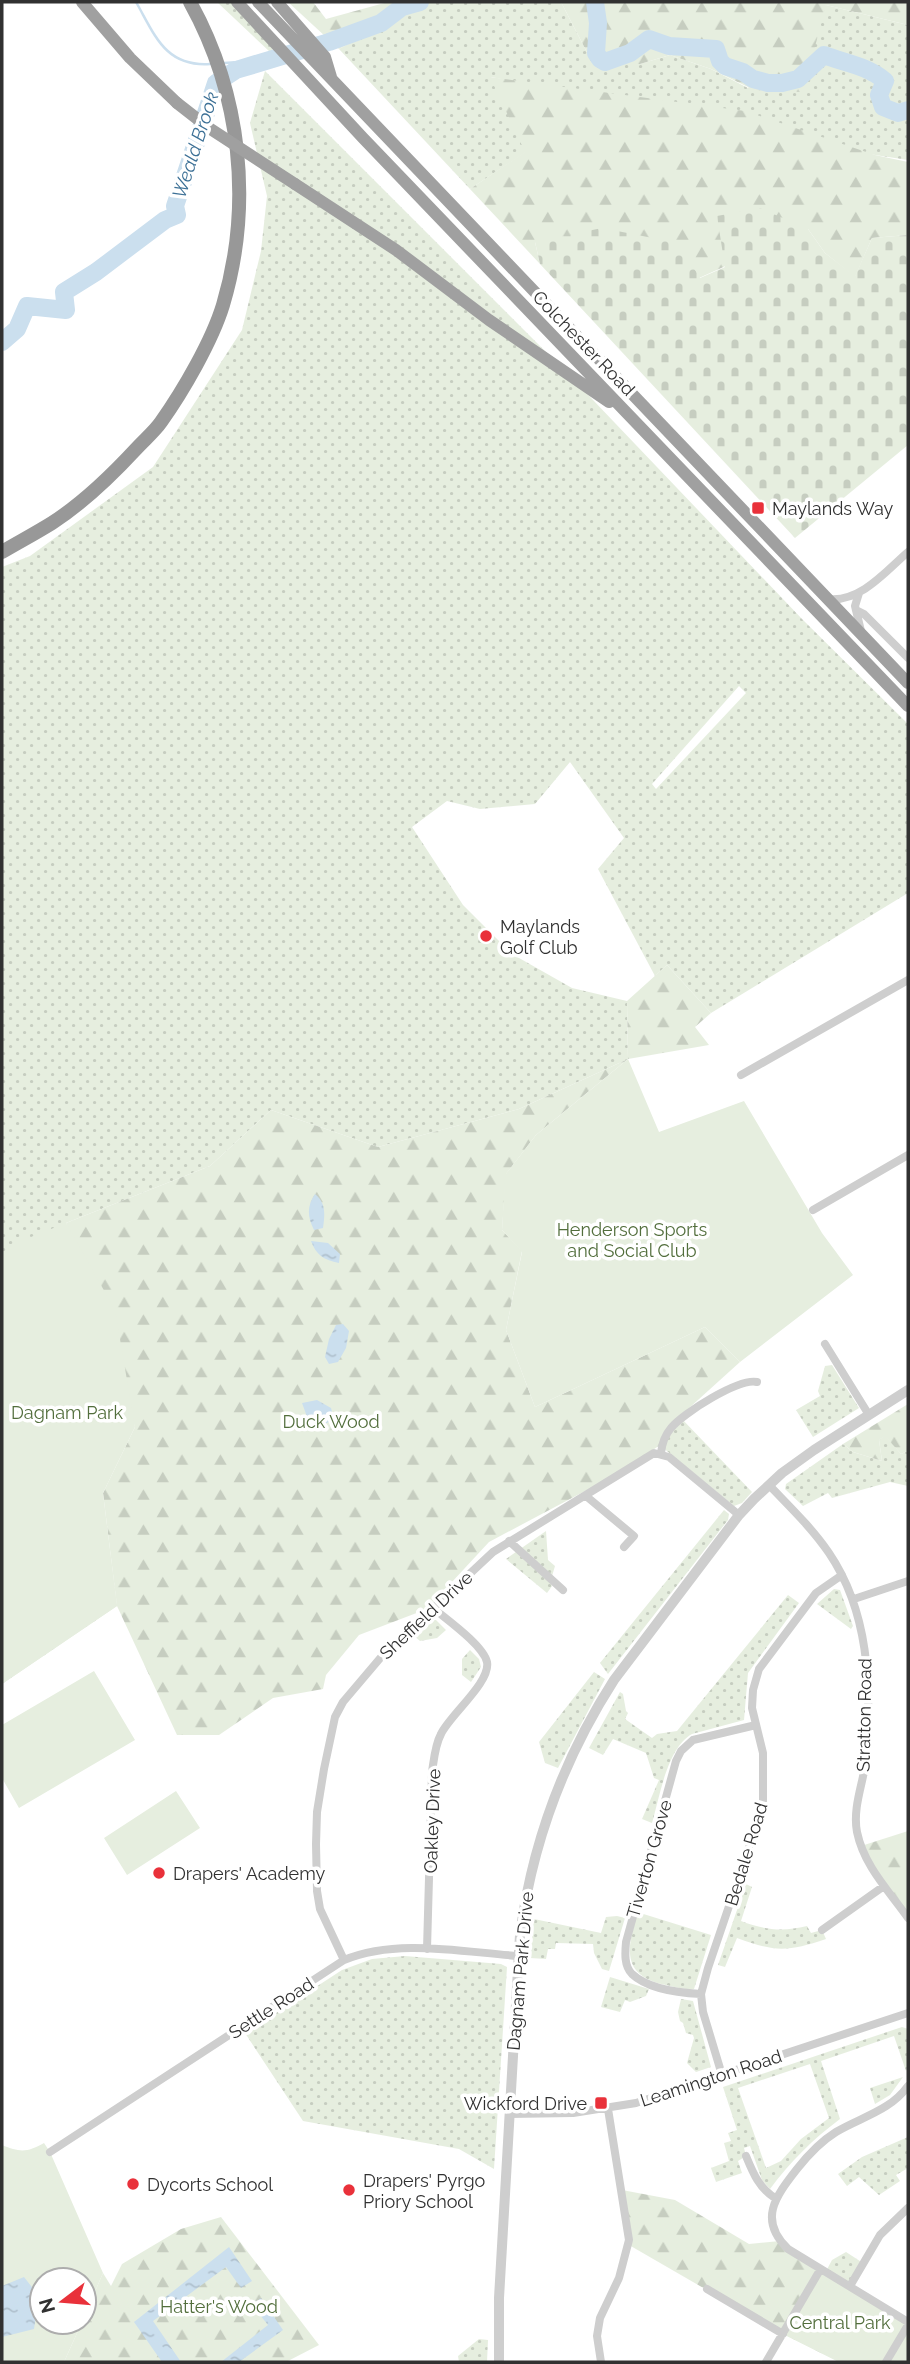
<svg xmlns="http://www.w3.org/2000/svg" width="910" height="2364" font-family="Raleway,sans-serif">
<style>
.grass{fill:url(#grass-dots);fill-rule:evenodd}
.forest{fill:url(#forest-firs)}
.cemetery{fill:url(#cemetery-stones)}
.park{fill:#e6eedf}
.water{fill:url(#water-ripples)}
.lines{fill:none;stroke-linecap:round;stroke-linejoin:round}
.stream{stroke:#cbdfee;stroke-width:2.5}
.river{stroke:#cbdfee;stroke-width:18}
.minor{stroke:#cecece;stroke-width:8}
.tertiary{stroke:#cecece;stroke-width:10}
.trunk{stroke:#a0a0a0;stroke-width:12}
.motorway{stroke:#989898;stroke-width:14}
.trunk-bridge{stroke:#a0a0a0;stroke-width:12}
.poi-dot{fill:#e9313a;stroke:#fff;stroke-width:2.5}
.labels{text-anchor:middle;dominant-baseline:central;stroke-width:7;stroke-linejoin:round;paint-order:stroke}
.street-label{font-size:18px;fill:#313131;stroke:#fff}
.poi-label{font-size:18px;fill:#313131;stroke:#fff;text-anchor:start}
.park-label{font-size:18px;fill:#526e3c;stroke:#fff}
.water-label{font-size:19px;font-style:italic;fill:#3c7096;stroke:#fff}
</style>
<defs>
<pattern id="grass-dots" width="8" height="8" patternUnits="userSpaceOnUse" patternTransform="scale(1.75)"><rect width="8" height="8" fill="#e6eedf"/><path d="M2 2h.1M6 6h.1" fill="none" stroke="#c6cdc0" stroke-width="1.8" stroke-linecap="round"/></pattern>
<pattern id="forest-firs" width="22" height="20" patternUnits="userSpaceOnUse" patternTransform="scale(1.75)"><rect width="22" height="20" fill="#e6eedf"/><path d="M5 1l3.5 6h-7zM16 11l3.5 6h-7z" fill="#c6cdc0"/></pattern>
<pattern id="cemetery-stones" width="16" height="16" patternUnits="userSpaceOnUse" patternTransform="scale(1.75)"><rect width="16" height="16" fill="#e6eedf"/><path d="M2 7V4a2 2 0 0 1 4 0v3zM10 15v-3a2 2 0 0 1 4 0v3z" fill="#c6cdc0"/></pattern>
<pattern id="water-ripples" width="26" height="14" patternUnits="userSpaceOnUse" patternTransform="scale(1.75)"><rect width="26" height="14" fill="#cbdfee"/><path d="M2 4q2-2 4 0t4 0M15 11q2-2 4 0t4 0" fill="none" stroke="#afc0cd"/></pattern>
</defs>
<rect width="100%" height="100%" fill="#fff"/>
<!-- grass -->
<path class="grass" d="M217,2H231L273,49L270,52Z
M426,2H561L593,64H640L670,55L711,69L748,88L826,5L908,25V160L875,155L491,77L526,152L470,189L339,49Z
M265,71L573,379L802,619L908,724V893L711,1013L667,965L655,976L598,869L624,838L570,762L535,804L480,809L447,801L412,827L463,905L512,954L572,988L627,1001L628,1059L519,1109L378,1147L271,1110L210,1166L66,1223L117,1606L2,1684V567L30,556L153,467L242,330L261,251L267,196L250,123ZM739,686L746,693L656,789L652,784Z
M832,1365L859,1408L813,1437L796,1410L820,1396L818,1391L825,1366Z
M681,1418L752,1492L742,1503L734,1506L662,1447Z
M885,1435L901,1454L908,1451V1486L890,1482L832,1498L828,1493L803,1506L785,1489L786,1484L843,1444L853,1452L882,1461L879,1440Z
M724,1510L729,1514L728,1520L608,1674L600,1663Z
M546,1531L548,1560L555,1566L550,1583L552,1586L547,1593L506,1559Z
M834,1589L840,1590L853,1626L851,1629L817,1604Z
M788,1595L799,1603L748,1673L744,1720L692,1734C667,1748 660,1796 652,1823L642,1819L659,1780L654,1778L646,1753L613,1739L603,1755L589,1748L620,1692L623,1694L626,1711L628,1713L625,1719L652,1738L657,1734L677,1731Z
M429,1620H436L446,1630L437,1638L420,1641L413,1635Z
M470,1650L479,1659L481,1667L471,1682L462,1675V1659Z
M594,1672L605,1679L558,1768L545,1763L539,1742Z
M746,1884L752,1887L741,1921C764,1930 783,1932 807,1926L811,1933L822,1930L826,1939C788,1952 774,1952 737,1938L725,1967L718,1965Z
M637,1912L711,1935L694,1989C683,1990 672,1986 661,1984C619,1973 629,1945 637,1912Z
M617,1916L625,1918L609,1971L602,1969L594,1953L593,1944L556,1943L555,1949H548L546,1959L530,1958L534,1919L601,1933L606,1917Z
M405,1956L501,1964L507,1967L494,2169L459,2149L303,2121L245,2033L342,1970L372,1959Z
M610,1977L649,1989L646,1996L630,2002L625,2000L620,2012L601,2007Z
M681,1999L693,2001L711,2067L696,2072L687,2063L694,2038L693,2035L686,2033L683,2023L680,2021L678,2012Z
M902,2027L908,2029V2066L906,2071L894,2036L821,2061L840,2119C813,2139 790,2162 770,2189L762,2180L750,2146L744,2148L746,2156L738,2161L742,2173L716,2182L711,2168L729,2161L724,2143L731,2141L728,2133L737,2130L723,2087ZM810,2064L829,2118L801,2139L781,2161L766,2168L738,2088Z
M903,2077L890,2095L875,2104L870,2088Z
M908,2137V2168L896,2175L900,2181L879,2195L859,2177L847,2186L838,2174L862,2157Z
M846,2252L863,2263L850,2286L825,2273L832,2260Z
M479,2339L488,2340L487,2362H459L458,2356Z"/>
<!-- forest -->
<path class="forest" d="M288,2H313L326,19L388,2H426L339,49Z
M561,2H908V25L826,5L803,92L754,90L711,69L670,55L640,64H593Z
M490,77L745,111L875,155L908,162V235L872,238L855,277L825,253L808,229L699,278L535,242L540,264L470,189L525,152Z
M667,965L711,1013L695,1027L709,1045L628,1059L536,1135L506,1174L502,1230L522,1251L506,1330L535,1407L705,1327L740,1362L688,1409L663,1443L619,1473L489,1542L427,1609L359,1635L326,1675L323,1689L273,1698L219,1735H177L117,1606L103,1493L135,1427L66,1223L210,1166L271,1110L378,1147L519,1109L628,1059L627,1001Z
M908,1404V1451L901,1454L885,1436L879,1440L882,1461L853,1452L843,1444Z
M908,1831V1918L861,1846Z
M622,2190L675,2200L749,2244L780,2241L820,2270L839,2362L783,2334L629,2245Z
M221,2217L319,2345L286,2362H64L82,2322H84V2317L103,2273L111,2286L122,2264L181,2229Z"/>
<!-- cemetery -->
<path class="cemetery" d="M760,208L808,229L825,253L855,276L872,238L908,235V445L795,538L540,264L535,242L602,228L678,243L700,278L725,267L717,216Z"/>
<!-- park -->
<path class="park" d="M628,1059L659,1132L744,1101L822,1233L853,1275L740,1362L705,1327L535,1407L506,1330L522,1252L502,1230L505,1175L536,1135Z
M66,1223L115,1310L135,1427L103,1493L117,1606L2,1684V1258L11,1245Z
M94,1671L135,1740L19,1808L2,1778V1725Z
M176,1791L200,1828L127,1875L104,1838Z
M44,2143L50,2152L103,2273L84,2317V2280H42V2322H82L64,2362H2V2145C19,2152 27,2153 44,2143Z
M820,2270L908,2322V2362H839L783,2334Z"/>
<!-- water -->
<path class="water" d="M315,1194C326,1203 325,1214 323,1228L314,1230C307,1216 307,1206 315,1194Z
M311,1241L328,1243L340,1254L339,1263C324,1260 316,1255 311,1241Z
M343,1324L349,1331L346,1348L338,1362L329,1364L325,1357L329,1339L336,1325Z
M317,1400L331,1408L334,1419L325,1424L309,1422L302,1403Z
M229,2247L252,2281L241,2288L226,2267L153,2321L181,2362H162L134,2322Z
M24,2277L39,2296L34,2329L2,2337V2286Z
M261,2298L283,2330L239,2362H221L268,2325L252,2305Z"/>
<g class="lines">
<!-- stream -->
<path class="stream" d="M136,2C155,35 165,67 210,64
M224,63L239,62L247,68"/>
<!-- river -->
<path class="river" d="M595,2L598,23L596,53L600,59L605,62L630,53L649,39L669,46L716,49L720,61L725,66L743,72L753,79L768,83H782L798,79L824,55C845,63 868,66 885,81L879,95L883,107L898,113L908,110
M2,342L17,329L27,306L66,310L64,292L96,272L165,220L177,215L175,206L216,83L236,70L329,42L381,23L402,7L420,2"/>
<!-- minor -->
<path class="minor" d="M859,593L855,606L861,631
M829,599C861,602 886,571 908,552
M856,610L864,614L908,658
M741,1075L908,980
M813,1210L908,1155
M825,1344L869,1415
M661,1453C662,1444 665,1435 671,1428C683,1413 739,1378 757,1382
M769,1485C790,1507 812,1528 829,1553C869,1612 871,1684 867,1753C865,1779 852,1806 857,1832C864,1866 889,1891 908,1918
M586,1496L634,1536L624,1547
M509,1541L563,1590
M854,1599L908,1581
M822,1930L884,1886
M427,1949L432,1772C434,1759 435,1745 441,1734C450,1715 491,1682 487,1662C483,1645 446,1619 433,1608
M344,1960L320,1909L317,1891L316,1844L317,1812L324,1769L335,1717L343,1702L382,1656L493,1552L654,1453L669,1457L739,1515
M701,1994C681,1993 648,1989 632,1974C624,1966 625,1953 626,1942L676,1761L681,1751L693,1740L756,1725
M722,2075L703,2012L701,1994L708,1968L763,1806V1753L752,1708L753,1690L759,1669L816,1593L842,1575
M908,2086C890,2111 861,2117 836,2132C820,2142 808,2155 797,2169C775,2197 758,2220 788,2249L908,2322
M509,2114L573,2113L636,2103L908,2013
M50,2152L344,1960C397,1938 462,1952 518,1956
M746,2156C753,2173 759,2188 775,2198
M850,2286L880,2235L908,2208
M707,2289L783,2334
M601,2362L597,2336L600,2318L619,2278L629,2240L608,2109
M766,2362L820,2270
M886,2362L908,2325"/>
<!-- tertiary -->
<path class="tertiary" d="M499,2362V2298L520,1935C532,1844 564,1758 614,1680L739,1515L754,1499L782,1473L814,1450L908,1390"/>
<!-- trunk -->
<path class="trunk" d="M82,2L130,58L177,103
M237,2L363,138L908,706
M258,2L908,683
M277,2L325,57L331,77
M295,184L396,250L489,320L609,402"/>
<!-- motorway -->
<path class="motorway" d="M2,552C19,542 36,533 52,523C83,503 111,476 136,449C144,440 154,432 161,422C183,391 212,341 223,305C253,204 241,94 190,2"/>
<!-- trunk-bridge -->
<path class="trunk-bridge" d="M177,103L209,128L295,184"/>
</g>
<!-- markers -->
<g class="poi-dot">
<rect x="751" y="501" width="14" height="14" rx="3.5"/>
<circle cx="486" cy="936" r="7"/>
<circle cx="159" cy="1873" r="7"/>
<rect x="594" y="2096" width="14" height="14" rx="3.5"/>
<circle cx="133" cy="2184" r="7"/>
<circle cx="349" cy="2190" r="7"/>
</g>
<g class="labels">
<!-- street labels -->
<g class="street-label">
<text transform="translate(584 343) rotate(46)">Colchester Road</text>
<text transform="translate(426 1615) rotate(-43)">Sheffield Drive</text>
<text transform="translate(864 1715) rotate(-89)">Stratton Road</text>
<text transform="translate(432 1821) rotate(-88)">Oakley Drive</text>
<text transform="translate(746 1854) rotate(-73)">Bedale Road</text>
<text transform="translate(649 1859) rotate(-74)">Tiverton Grove</text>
<text transform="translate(520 1971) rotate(-85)">Dagnam Park Drive</text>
<text transform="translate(271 2008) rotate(-33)">Settle Road</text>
<text transform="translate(711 2078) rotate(-18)">Leamington Road</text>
</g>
<!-- poi labels -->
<g class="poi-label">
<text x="772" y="508">Maylands Way</text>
<text x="500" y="926">Maylands<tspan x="500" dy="21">Golf Club</tspan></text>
<text x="173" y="1873">Drapers' Academy</text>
<text x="587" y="2103" text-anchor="end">Wickford Drive</text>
<text x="363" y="2180">Drapers' Pyrgo<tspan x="363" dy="21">Priory School</tspan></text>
<text x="147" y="2184">Dycorts School</text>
</g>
<!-- park labels -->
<g class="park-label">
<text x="632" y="1229">Henderson Sports<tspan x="632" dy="21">and Social Club</tspan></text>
<text x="67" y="1412">Dagnam Park</text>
<text x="331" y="1421">Duck Wood</text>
<text x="219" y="2306">Hatter's Wood</text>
<text x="840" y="2322">Central Park</text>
</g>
<!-- water labels -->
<g class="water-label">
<text transform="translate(195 145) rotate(-72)">Weald Brook</text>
</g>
</g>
<!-- border -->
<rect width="910" height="2364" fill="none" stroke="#313131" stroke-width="7"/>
<!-- north arrow -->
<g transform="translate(63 2301) rotate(254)"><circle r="33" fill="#ffffff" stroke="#adadad" stroke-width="2"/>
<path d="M0-5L12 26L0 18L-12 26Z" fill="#e9313a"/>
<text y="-10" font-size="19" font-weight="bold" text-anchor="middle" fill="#313131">N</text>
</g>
</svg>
